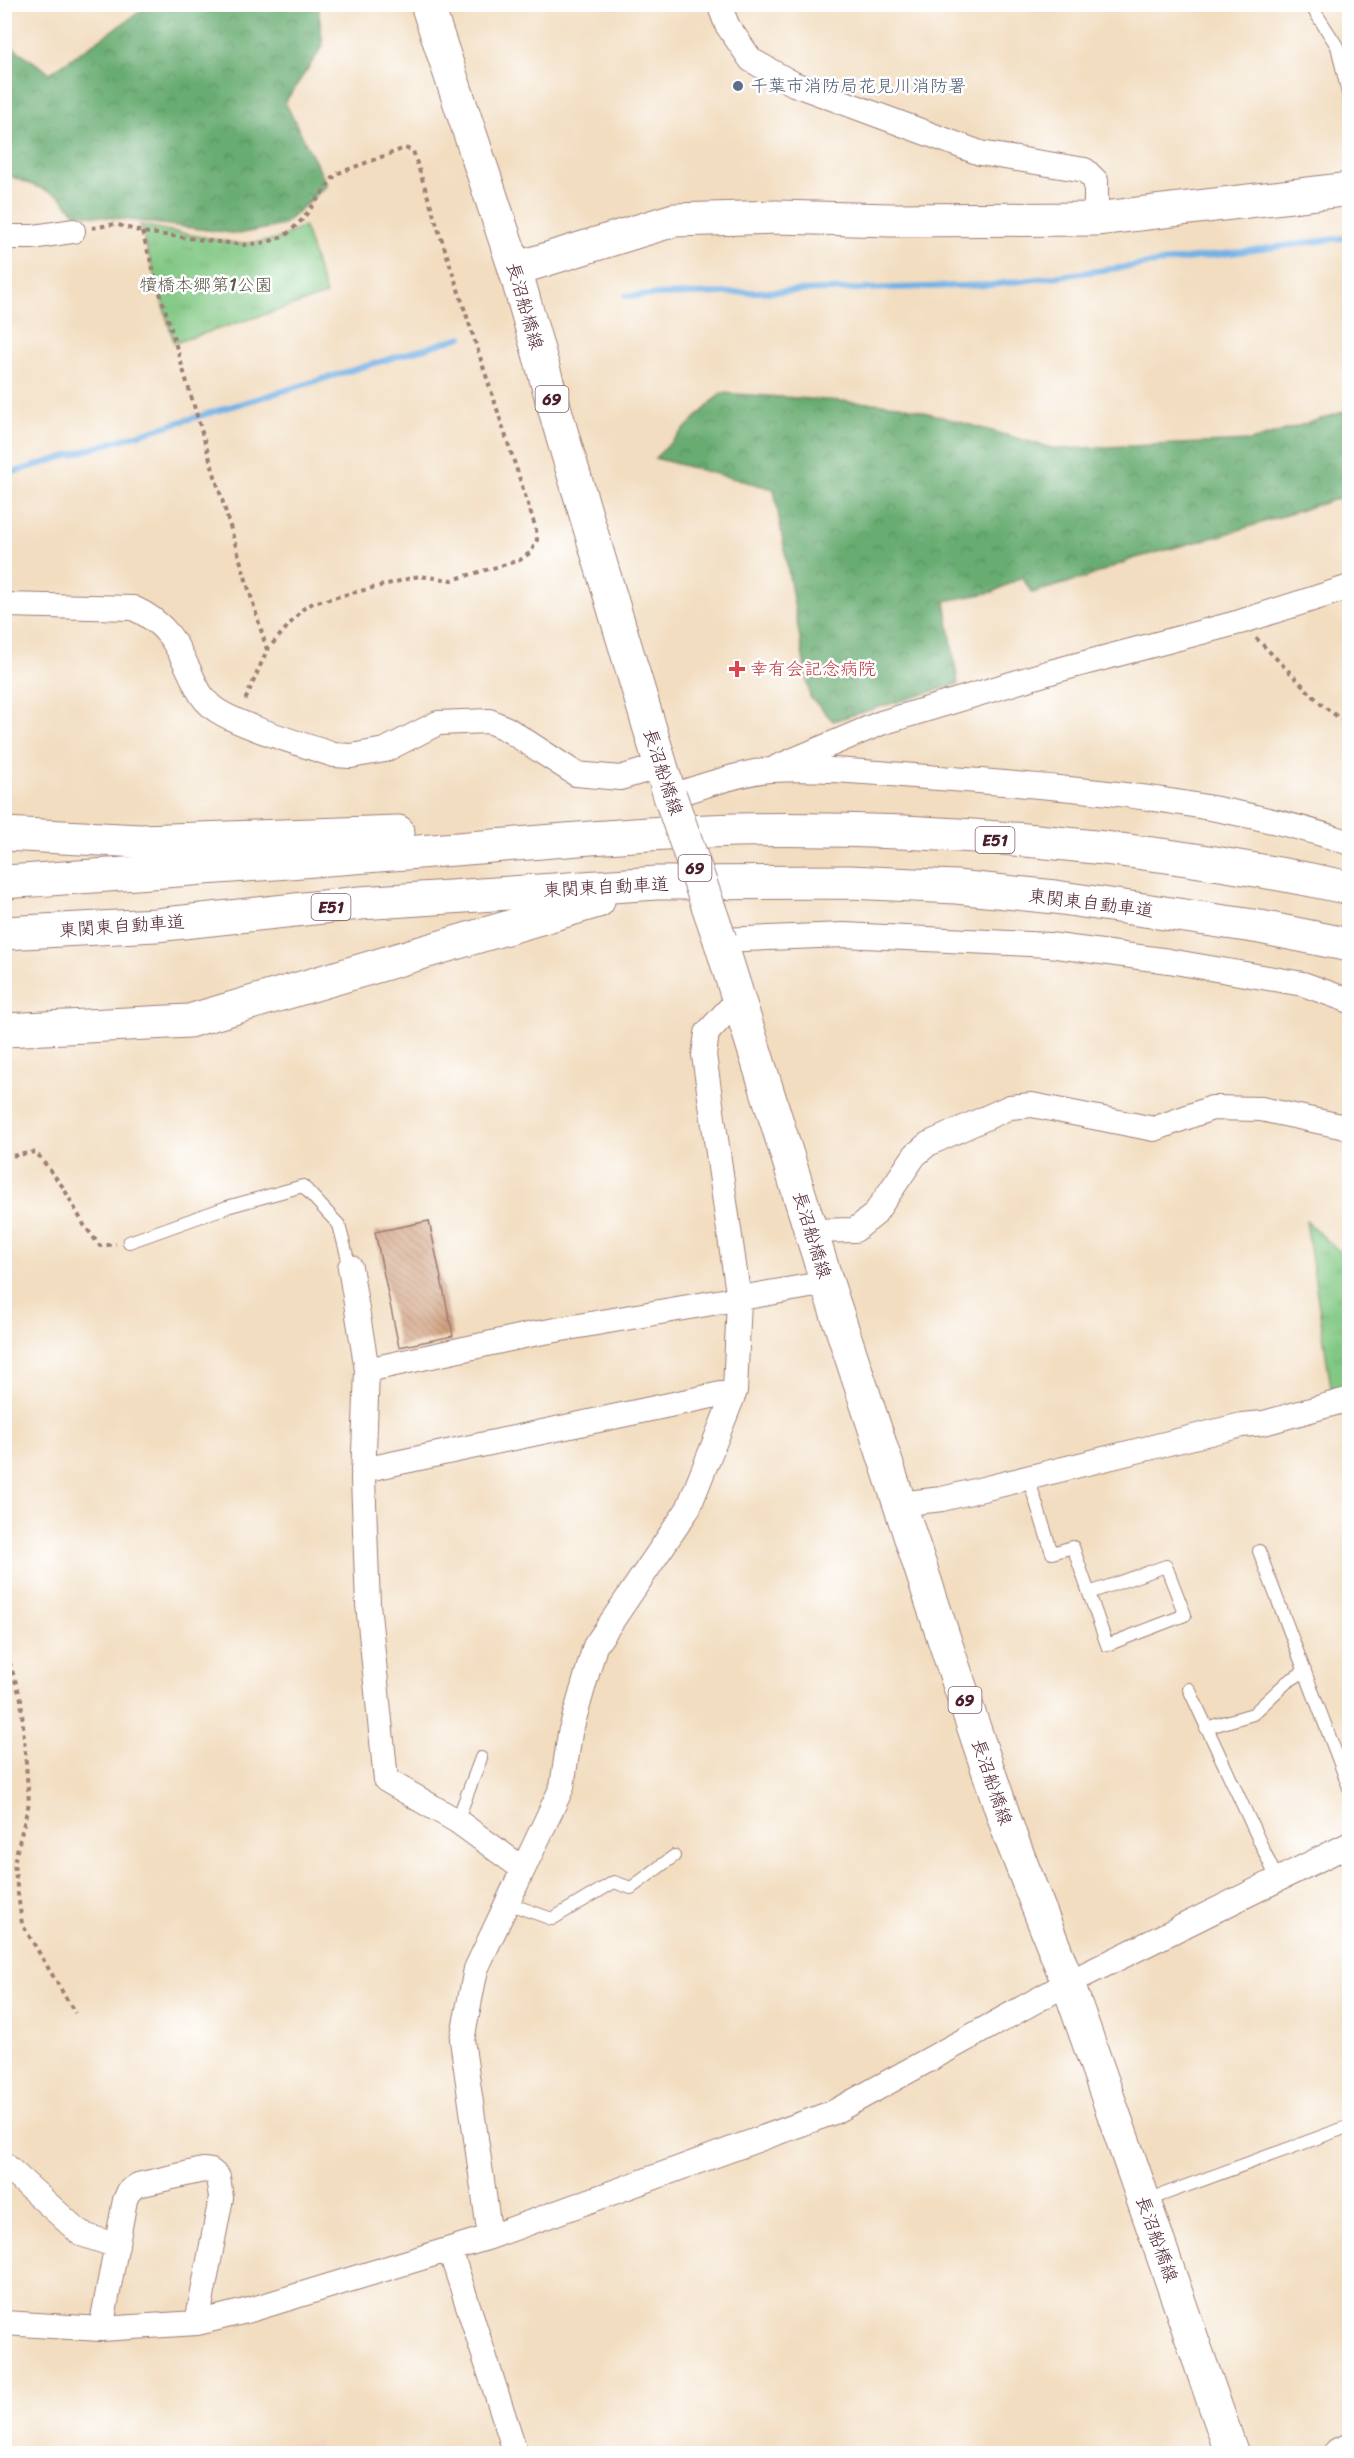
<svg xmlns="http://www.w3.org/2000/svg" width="1354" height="2458" font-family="Sriracha,'Klee One',sans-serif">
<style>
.built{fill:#f5d3c2}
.forest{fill:url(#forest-crowns);stroke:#59664e;stroke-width:1.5}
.park{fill:url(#park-tufts);stroke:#667457;stroke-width:1.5}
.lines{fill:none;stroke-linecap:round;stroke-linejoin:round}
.stream{stroke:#72b1e5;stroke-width:6}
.building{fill:url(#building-back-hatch)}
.lane-casing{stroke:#9e7e76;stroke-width:14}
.street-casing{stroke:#9e7e76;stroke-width:26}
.secondary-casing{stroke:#9e7e76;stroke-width:35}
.primary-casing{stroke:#9e7e76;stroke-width:35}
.highway-casing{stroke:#9e7e76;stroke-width:35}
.path{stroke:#9e7e76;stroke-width:4;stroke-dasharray:4.5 4.5;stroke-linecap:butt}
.lane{stroke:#fff;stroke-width:12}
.street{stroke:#fff;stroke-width:24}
.secondary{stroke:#fff;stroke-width:33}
.primary{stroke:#fff;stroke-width:33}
.highway{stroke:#fff;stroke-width:33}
.primary-bridge-casing{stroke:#9e7e76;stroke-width:35;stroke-linecap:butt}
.primary-bridge{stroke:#fff;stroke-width:33}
.service-dot{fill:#5c6f8a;stroke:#fff;stroke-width:2}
.health-dot{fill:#e0444e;stroke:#fff;stroke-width:2}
.labels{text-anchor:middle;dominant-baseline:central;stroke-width:5;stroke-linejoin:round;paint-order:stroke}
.shield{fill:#fff;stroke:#80626b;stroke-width:1.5}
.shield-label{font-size:16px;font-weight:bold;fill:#4a1f2b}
.service-label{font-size:18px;fill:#4e5e75;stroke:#fff;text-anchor:start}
.park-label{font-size:18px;fill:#5d5a4a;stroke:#fff}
.street-label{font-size:18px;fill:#4a1f2b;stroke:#fff}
.health-label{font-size:18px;fill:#be3a42;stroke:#fff;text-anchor:start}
</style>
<defs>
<pattern id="forest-crowns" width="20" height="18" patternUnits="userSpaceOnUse" patternTransform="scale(1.5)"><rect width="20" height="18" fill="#68ac71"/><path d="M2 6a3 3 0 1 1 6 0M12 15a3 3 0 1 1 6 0" fill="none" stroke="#588b5d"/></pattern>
<pattern id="park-tufts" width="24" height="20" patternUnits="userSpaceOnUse" patternTransform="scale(1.5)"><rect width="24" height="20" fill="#81c883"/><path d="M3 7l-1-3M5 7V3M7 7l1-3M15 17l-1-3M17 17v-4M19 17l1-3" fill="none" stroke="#71ab71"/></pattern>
<pattern id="building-back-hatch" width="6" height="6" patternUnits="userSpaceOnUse" patternTransform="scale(1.5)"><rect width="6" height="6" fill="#d2a180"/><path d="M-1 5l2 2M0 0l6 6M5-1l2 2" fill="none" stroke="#ac8369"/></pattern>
</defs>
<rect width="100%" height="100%" fill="#fff"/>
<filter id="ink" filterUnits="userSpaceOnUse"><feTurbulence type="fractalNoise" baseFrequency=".0167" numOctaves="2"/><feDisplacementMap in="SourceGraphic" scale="12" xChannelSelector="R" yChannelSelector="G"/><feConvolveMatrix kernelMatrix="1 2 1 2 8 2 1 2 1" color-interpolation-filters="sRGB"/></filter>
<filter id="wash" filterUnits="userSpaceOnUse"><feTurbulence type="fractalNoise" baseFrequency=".008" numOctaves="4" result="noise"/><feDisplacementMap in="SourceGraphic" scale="24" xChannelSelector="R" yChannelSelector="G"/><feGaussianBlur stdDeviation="1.35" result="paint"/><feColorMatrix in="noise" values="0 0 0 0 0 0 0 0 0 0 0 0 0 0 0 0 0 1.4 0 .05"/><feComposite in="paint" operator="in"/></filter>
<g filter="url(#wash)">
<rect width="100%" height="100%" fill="#f2ddc0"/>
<!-- built -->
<path class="built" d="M320,2441L319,2453H213Z"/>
<!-- forest -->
<path class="forest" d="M150,5H318L323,46L285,102L327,185L283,225L239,234L75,213L60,196L5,174V42L50,73Z
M721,393L900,405L1055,449L1251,441L1349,410V495L1226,534L1132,559L1088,577L1032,593L1022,577L993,592L945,601L958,684L833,721L810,697L774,489L655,458Z"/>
<!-- park -->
<path class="park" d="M140,225L239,244L275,240L304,226L326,295L174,343Z
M1306,1221L1349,1260V1390L1332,1394Z"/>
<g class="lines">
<!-- stream -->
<path class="stream" d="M626,296L991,285L1350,237
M4,475L462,337"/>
</g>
<g id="blocks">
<!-- building -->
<path class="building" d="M429,1221L453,1336L399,1347L375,1232Z"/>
</g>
</g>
<g filter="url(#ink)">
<use href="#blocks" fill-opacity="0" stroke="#9e7e76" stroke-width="1.5"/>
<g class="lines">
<!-- lane casing -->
<g class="lane-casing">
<path id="lane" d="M1310,4L1337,46L1350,102
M129,1242L227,1207L303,1186L339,1225L350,1267
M1028,1477L1052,1553L1073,1547L1107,1645L1185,1615L1166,1566L1089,1593
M1259,1551L1350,1790
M1189,1689L1277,1879
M1206,1728L1253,1714L1287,1682L1305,1671
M457,1821L481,1758
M507,1903L552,1919L614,1882L631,1888L674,1856
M1145,2201L1350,2126"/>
</g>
<!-- street casing -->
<g class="street-casing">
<path id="street" d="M719,4L727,25L751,60L794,84L980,153L1085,170L1096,181V219
M4,237H33L73,231
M4,605L133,608C168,623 178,647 193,679C198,690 202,698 211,706C231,724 305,745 334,755L351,756L385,750L438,723L489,721L507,729L576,774L620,778L660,766
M777,767L881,723L1054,671L1240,622L1350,587
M670,796C698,788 745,771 771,770C827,767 884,774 939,778C1076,788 1219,799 1350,843
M720,940L844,935L1049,945L1169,961L1303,984L1350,1001
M810,1231L855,1230L874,1215L915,1155L928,1144L1010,1107L1032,1105L1154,1129L1212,1108L1261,1109L1350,1128
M350,1267L367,1370L363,1479L368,1604L386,1780L457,1821L523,1869
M367,1370L533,1334L827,1283
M363,1470L735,1391
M899,1504L942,1499L1242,1425L1264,1423L1350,1399
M4,2164L81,2234L117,2246
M490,2237L462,2040L476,1969L562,1787L570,1733L595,1646L688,1509L735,1391L739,1300L704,1055L707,1033L738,999
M450,2250L516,2454
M4,2323L101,2329L197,2323L250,2310L490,2237L834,2112L1068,1983L1350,1844
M101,2329L125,2200L129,2191L138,2185L203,2170L211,2171L218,2177L221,2198L197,2323"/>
</g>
<!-- secondary casing -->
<g class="secondary-casing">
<path id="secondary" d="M515,269L674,220L777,217L891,220L1096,219L1350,189"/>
</g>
<!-- primary casing -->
<g class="primary-casing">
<path id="primary" d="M427,4L515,269L563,438L670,796
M720,940L827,1283L947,1648L1011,1838L1068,1983L1232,2454"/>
</g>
<!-- highway casing -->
<g class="highway-casing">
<path id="highway" d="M4,834L140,841L398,832
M4,882C147,873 289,862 431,851C532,843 634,833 736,830C937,826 1153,846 1350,888
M4,933L156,925L360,903L657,883L850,882L956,887L1055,897L1260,927L1350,945
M4,1030L189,1021L598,901
M1340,2454L1350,2450"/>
</g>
<!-- path -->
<path class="path" d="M92,228L115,224L142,232L218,242L244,245L268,242L286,235L302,220L336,174L405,148L413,151L536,529L537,540L531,552L520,560L452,580L419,576L313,603L303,609L267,650
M142,232L267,650L244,703
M1256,638L1322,705L1350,726
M4,1157L36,1152L63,1187L84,1225L100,1246L116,1244
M4,1371L7,1374L4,1408
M4,1645L21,1699L29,1803L14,1863L22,1924L75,2013"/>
<!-- lane -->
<use href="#lane" class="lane"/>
<!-- street -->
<use href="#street" class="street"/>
<!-- secondary -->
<use href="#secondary" class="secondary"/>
<!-- primary -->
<use href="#primary" class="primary"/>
<!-- highway -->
<use href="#highway" class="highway"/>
<!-- primary-bridge casing -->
<g class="primary-bridge-casing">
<path id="primary-bridge" d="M670,796L720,940"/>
</g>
<!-- primary-bridge -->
<use href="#primary-bridge" class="primary-bridge"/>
</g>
</g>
<!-- markers -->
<circle class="service-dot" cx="738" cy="86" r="6"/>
<path class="health-dot" d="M734 660h6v6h6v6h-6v6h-6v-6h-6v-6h6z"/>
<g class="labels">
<!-- shield labels -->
<g class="shield">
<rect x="535.5" y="386" width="33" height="26" rx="4.5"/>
<rect x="975.5" y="827" width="39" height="26" rx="4.5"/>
<rect x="678.5" y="855" width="33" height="26" rx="4.5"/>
<rect x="311.5" y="894" width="39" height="26" rx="4.5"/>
<rect x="948.5" y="1687" width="33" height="26" rx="4.5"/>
</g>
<g class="shield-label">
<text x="552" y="399">69</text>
<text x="995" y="840">E51</text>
<text x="695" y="868">69</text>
<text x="331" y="907">E51</text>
<text x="965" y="1700">69</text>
</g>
<!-- service labels -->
<g class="service-label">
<text x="750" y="86">千葉市消防局花見川消防署</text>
</g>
<!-- park labels -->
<g class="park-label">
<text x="206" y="285">犢橋本郷第1公園</text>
</g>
<!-- street labels -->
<g class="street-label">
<text transform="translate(525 306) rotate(74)">長沼船橋線</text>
<text transform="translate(663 772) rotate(72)">長沼船橋線</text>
<text transform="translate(606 887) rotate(-3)">東関東自動車道</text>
<text transform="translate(1091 903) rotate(7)">東関東自動車道</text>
<text transform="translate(122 926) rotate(-4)">東関東自動車道</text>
<text transform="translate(812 1235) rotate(73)">長沼船橋線</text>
<text transform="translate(992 1782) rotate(71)">長沼船橋線</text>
<text transform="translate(1157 2239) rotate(70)">長沼船橋線</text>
</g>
<!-- health labels -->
<g class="health-label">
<text x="750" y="669">幸有会記念病院</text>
</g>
</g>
<!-- margin -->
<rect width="1354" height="2458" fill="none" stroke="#fff" stroke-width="24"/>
</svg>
